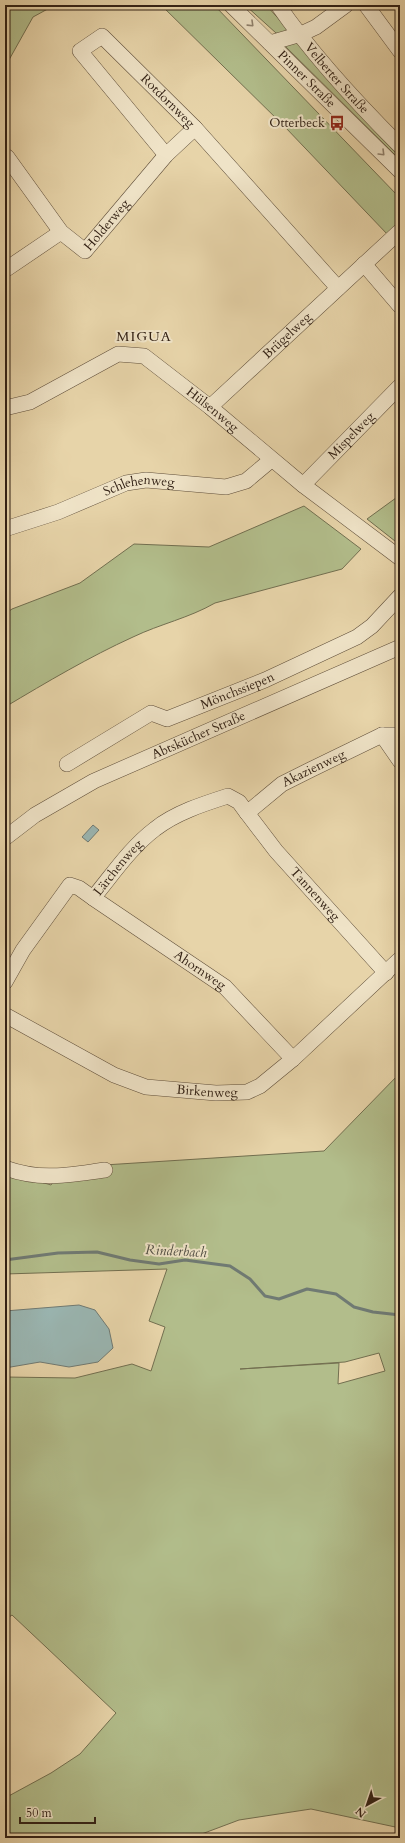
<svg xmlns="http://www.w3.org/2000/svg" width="405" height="1843" font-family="Cardo,serif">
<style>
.green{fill:#b2bd8b;stroke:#726f50;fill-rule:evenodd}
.water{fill:#9ab6b2;stroke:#707a73}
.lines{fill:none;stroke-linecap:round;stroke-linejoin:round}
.stream{stroke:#707a73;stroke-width:3}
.minor-casing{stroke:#5f4e3a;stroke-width:16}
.minor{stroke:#efe3c7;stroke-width:15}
.oneway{stroke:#90826e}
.labels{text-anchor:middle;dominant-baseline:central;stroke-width:4;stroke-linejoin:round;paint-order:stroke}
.street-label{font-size:13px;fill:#322115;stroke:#efe3c7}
.poi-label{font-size:13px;fill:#322115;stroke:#efe3c7;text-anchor:end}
.neighbourhood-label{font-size:14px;letter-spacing:1px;fill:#322115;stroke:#efe3c7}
.water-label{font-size:14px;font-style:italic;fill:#514e44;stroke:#efe3c7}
</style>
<rect width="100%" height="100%" fill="#e7d4a9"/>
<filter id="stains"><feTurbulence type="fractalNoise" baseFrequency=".005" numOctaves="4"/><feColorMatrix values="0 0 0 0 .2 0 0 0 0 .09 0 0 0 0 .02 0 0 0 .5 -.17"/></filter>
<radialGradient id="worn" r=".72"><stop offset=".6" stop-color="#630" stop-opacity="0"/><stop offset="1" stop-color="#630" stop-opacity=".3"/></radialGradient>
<!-- green -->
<path class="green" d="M5,5H55L33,17L5,67Z
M161,5H214L397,195L400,199V220L388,235L285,127Z
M245,5H266L287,28L286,30L281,35L276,33Z
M299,42L364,119L400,154V160L282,43Z
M400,495V545L367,519Z
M304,506L361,549L342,569L215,603C189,618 160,624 133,637C89,657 47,682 5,707V614L12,609L80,583L134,544L209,547Z
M400,1073V1828L311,1809L239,1820L191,1838H5V1798L51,1773L80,1754L116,1713L12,1615L5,1620V1377L75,1378L132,1364L151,1371L165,1327L149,1321L167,1269L5,1274V1171L51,1185L61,1171L104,1165L324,1151ZM379,1353L385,1371L338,1384L339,1363L240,1369L345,1362Z"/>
<!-- water -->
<path class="water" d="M93,825L99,830L88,842L82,837Z
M79,1305L95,1310L109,1329L113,1348L98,1362L69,1367L40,1362L5,1368V1311Z"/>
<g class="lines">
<!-- stream -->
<path class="stream" d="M5,1260L58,1253L97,1252L130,1260L159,1264L185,1260L230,1266L250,1279L265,1296L279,1299L307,1289L336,1294L354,1307L373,1312L400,1315"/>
<!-- minor casing -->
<g class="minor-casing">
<g id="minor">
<path id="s1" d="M231,5L400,171"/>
<path id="s2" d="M278,5C313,56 356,102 400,146"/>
<path d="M366,5L400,51"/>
<path d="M270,43L301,34L316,27L346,5"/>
<path id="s3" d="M166,155L80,51L102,36L195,128L338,288"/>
<path id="s4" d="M7,157L61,232L85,251L166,155L195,128"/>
<path d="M364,264L400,306"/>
<path d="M5,270L61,232"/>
<path id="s5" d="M210,407L400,231"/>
<path id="s6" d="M5,408L30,402L118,354L144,356L210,407L303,485L400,558"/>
<path id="s7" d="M303,485L400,386"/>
<path id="s8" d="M5,529L58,512L126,483L146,480L226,487L246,481L271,460"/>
<path d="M382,735L400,761"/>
<path id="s9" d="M67,764L151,713L167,719L265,680L357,637L372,626L400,596"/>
<path id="s10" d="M247,813L276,851L386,973"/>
<path id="s11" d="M5,838L35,815L94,781L400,647"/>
<path id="s12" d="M93,898L225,987L293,1059"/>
<path id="s13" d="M5,982L23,950L70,885L79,888L93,898C113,874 130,848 155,829C175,813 203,804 228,796L239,802L247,813L282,784L310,770L382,735H400"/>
<path id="s14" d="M5,1015L114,1075L146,1087L216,1093L247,1092L260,1086L293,1059L400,959"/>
<path d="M5,1168C42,1181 67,1175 105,1170"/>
</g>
</g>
<!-- minor -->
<use href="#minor" class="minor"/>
</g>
<!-- one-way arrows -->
<defs><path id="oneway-chevron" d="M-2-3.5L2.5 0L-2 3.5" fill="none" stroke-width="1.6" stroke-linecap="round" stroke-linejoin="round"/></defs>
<g class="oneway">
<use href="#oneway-chevron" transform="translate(251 24) rotate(44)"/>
<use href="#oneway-chevron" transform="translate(382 153) rotate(45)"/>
</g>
<!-- icons -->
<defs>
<g id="bus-bare" transform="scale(1.2)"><path d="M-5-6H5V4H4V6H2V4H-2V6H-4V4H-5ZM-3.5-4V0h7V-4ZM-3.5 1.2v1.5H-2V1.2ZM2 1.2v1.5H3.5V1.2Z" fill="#8f2418" stroke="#efe3c7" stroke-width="2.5" paint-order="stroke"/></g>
</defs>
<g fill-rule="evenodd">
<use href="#bus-bare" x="337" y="123"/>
</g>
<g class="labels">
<!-- street labels -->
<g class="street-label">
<text stroke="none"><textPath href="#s2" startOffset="94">Velberter Straße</textPath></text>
<text stroke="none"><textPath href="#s1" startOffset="106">Pinner Straße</textPath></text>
<text stroke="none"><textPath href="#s3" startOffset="254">Rotdornweg</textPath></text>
<text stroke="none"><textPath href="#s4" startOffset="157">Holderweg</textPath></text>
<text stroke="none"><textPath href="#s5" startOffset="105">Brügelweg</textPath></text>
<text stroke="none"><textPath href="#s6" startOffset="239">Hülsenweg</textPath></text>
<text stroke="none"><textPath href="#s7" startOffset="69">Mispelweg</textPath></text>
<text stroke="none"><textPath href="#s8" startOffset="142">Schlehenweg</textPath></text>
<text stroke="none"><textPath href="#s9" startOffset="191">Mönchssiepen</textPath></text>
<text stroke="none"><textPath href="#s11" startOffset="220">Abtskücher Straße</textPath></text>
<text stroke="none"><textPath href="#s13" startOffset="424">Akazienweg</textPath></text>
<text stroke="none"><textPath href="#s13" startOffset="183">Lärchenweg</textPath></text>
<text stroke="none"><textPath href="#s10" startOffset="106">Tannenweg</textPath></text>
<text stroke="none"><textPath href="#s12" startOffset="129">Ahornweg</textPath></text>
<text stroke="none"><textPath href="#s14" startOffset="220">Birkenweg</textPath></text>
</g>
<!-- poi labels -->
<g class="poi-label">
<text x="325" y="123">Otterbeck</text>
</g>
<!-- neighbourhood labels -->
<g class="neighbourhood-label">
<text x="144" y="336">MIGUA</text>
</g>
<!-- water labels -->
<g class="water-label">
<text transform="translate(176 1251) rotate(3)">Rinderbach</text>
</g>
</g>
<!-- margin -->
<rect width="405" height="1843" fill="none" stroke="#e7d4a9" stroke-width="20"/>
<rect x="6" y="6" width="393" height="1831" fill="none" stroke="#322115" stroke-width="2"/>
<rect x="10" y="10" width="385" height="1823" fill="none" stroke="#322115"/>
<!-- north arrow -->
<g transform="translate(367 1805) rotate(220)" stroke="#efe3c7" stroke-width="3" paint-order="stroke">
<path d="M0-3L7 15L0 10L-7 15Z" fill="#322115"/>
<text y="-6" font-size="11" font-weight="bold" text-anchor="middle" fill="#322115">N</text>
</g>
<!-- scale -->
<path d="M20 1817v6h75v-6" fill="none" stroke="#322115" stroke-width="2"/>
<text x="26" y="1817" font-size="12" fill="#322115" stroke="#efe3c7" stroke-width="3" paint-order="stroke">50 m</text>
<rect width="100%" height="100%" filter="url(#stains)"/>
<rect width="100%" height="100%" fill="url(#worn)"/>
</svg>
